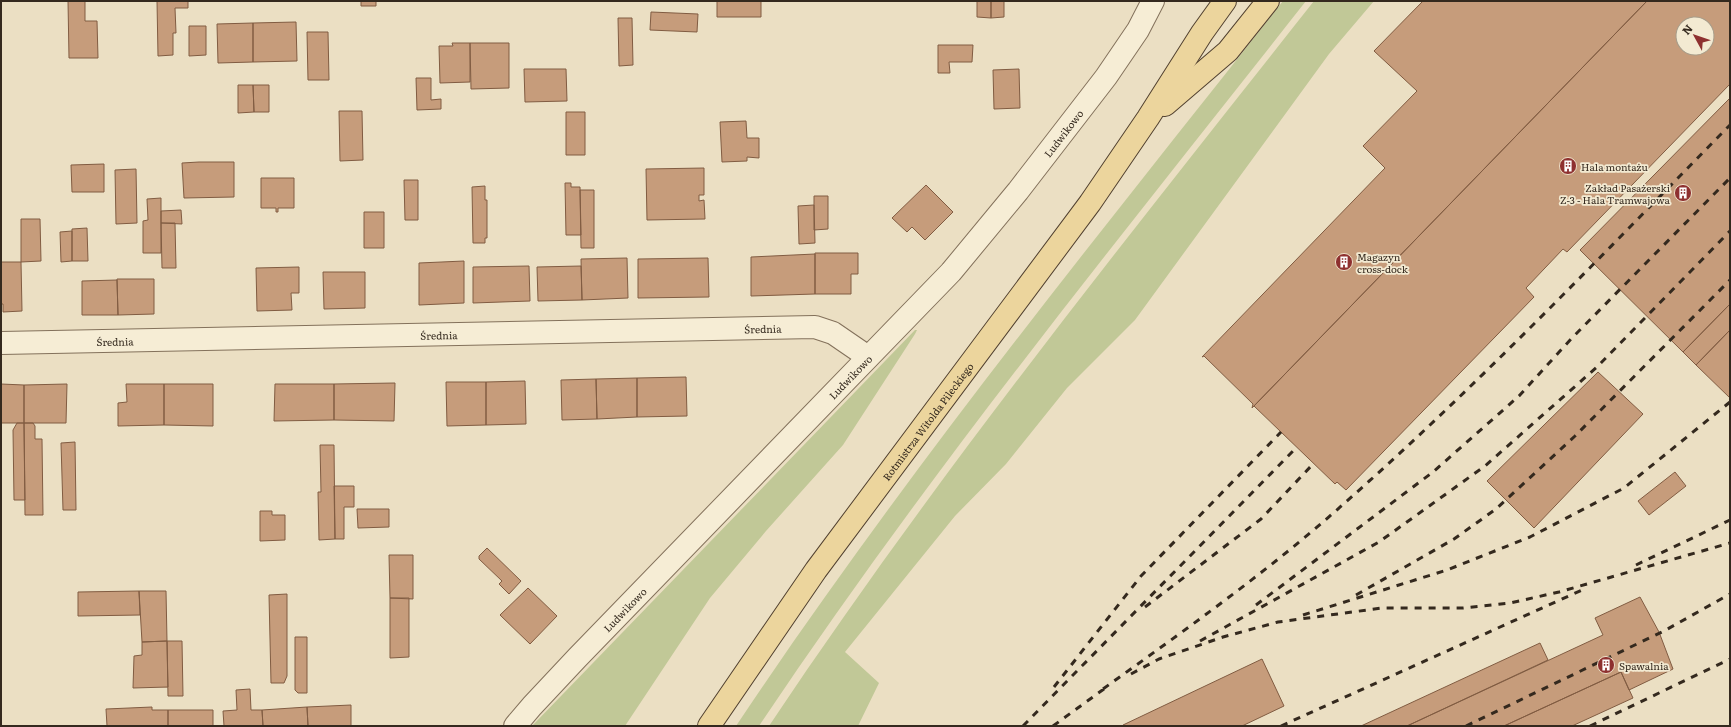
<svg xmlns="http://www.w3.org/2000/svg" width="1731" height="727" font-family="Literata,serif">
<style>
.green{fill:#c1c897}
.building{fill:#c69c7b;stroke:#815c42;fill-rule:evenodd}
.lines{fill:none;stroke-linecap:round;stroke-linejoin:round}
.minor-casing{stroke:#83715b;stroke-width:24}
.tertiary-casing{stroke:#83715b;stroke-width:24}
.primary-casing{stroke:#51402f;stroke-width:24}
.minor{stroke:#f6edd5;stroke-width:22}
.tertiary{stroke:#f6edd5;stroke-width:22}
.primary{stroke:#ecd59d;stroke-width:22}
.rail{stroke:#34291e;stroke-width:3;stroke-dasharray:7 7;stroke-linecap:butt}
.labels{text-anchor:middle;dominant-baseline:central;stroke-width:3.5;stroke-linejoin:round;paint-order:stroke}
.street-label{font-size:10px;fill:#34291e;stroke:#f3ead2}
.poi-label{font-size:10px;fill:#34291e;stroke:#f3ead2;text-anchor:start}
</style>
<rect width="100%" height="100%" fill="#ebdfc3"/>
<!-- green -->
<path class="green" d="M1283,1H1306C1119,239 927,474 759,726H736C904,474 1096,238 1283,1Z
M1314,1H1374L1329,54L1135,320L1067,388L1006,464L955,516L845,652L879,683L858,726H769C937,474 1127,238 1314,1Z
M915,330H917L915,334L843,445L766,531L710,598L625,726H532Z"/>
<!-- building -->
<path class="building" d="M68,1H85V21H97L98,58H69Z
M157,1H188V8H175L176,33H173V55L158,56Z
M361,1H376V6H361Z
M717,1H761V17H717Z
M977,1H991V18L977,17Z
M991,1H1004V17L991,18Z
M1423,1H1647L1252,408L1253,404L1204,356L1202,357L1385,168L1363,146L1417,91L1374,51Z
M1647,1H1730V84L1567,252L1563,249L1526,288L1534,297L1346,490L1337,482L1335,484L1254,406ZM1683,24H1707V48H1683Z
M651,12L698,14L697,32L650,30Z
M618,18H632L633,65L619,66Z
M296,22L297,61L253,62V23Z
M253,23V62L218,63L217,24Z
M189,26H206V55L189,56Z
M307,32H328L329,80H308Z
M452,43H470V82L440,83L439,46H453Z
M470,43H509V88L471,89Z
M938,45H973L972,62H949L950,73H938Z
M524,69H566L567,101L525,102Z
M1019,69L1020,108L994,109L993,70Z
M416,78H431V100L441,99V109L417,110Z
M238,85H253L254,112L238,113Z
M253,85H269V112H254Z
M1730,98V304L1683,352L1580,250Z
M339,111H362L363,160L340,161Z
M566,112H585V155H566Z
M746,121L747,138H759V158L747,157V161L722,162L720,122Z
M199,162H234V197L184,198L182,163Z
M104,164V192H72L71,165Z
M704,168V195H699V201L704,200L705,219L647,220L646,169Z
M136,169L137,223L116,224L115,170Z
M261,178H294V208H278V212H276V208H261Z
M404,180H418V220H405Z
M565,183H571V187H580L581,235H566Z
M926,185L953,212L925,240L912,227L907,232L892,218Z
M485,186V200H487V238H485V243H473L472,187Z
M580,190H594V248H581Z
M814,196H828V229L814,230Z
M161,198V253H143V221L148,220L147,199Z
M814,205L815,243L799,244L798,206Z
M181,210L182,224L161,223V211Z
M364,212H384V248H364Z
M21,219H40L41,261L21,262Z
M161,223H175L176,268H162Z
M87,228L88,261H72V229Z
M72,231V261L61,262L60,232Z
M815,253H858V274H851V294H815Z
M815,254V294L751,296V257Z
M627,258L628,298L582,300L581,259Z
M708,258L709,297L638,298V259Z
M464,261V303L419,305V263Z
M1,262H21L22,311L3,312V304H1Z
M529,266L530,301L473,303V267Z
M581,266L582,300L538,301L537,267Z
M299,267V293H291L292,310L257,311L256,268Z
M323,272H365V308L324,309Z
M117,279H154V314L118,315Z
M117,280L118,315H82V281Z
M1730,304V330L1696,365L1683,352Z
M1730,330V398L1696,365Z
M1598,372L1643,414L1534,528L1487,481Z
M686,377L687,416L637,417V378Z
M637,378V417L597,419L596,379Z
M596,379L597,419L562,420L561,380Z
M525,381L526,424L486,425V382Z
M446,382H486V425L447,426Z
M395,383L394,421L334,420V384Z
M1,384L24,385V423H1Z
M67,384L66,423H24V385Z
M126,384H164V425L118,426V403L127,402Z
M164,384H213V426L164,425Z
M275,384H334V420L274,421Z
M17,423H24L25,500H14L13,430Z
M24,423H33L35,426V439H42L43,515H25Z
M75,442L76,510H63L61,443Z
M320,445H334L335,539L319,540L318,492H321Z
M1675,472L1686,486L1649,515L1638,501Z
M334,486H354V507H344V539H335Z
M357,509H389V527L358,528Z
M260,511H272V515H285V540L260,541Z
M487,548L521,581L509,594L499,584L502,581L479,559V556Z
M389,555H413V599L390,598Z
M528,588L557,616L530,644L500,615Z
M139,591H166L167,641L142,642Z
M139,591L140,615L78,616V592Z
M287,594V676L284,683H271L269,595Z
M1640,597L1659,632L1673,669L1629,690L1621,672L1504,726H1407L1603,635L1595,618Z
M390,598H409V657L390,658Z
M295,637H307V693H298L295,690Z
M167,641H182L183,696H168Z
M167,641L168,687L133,688L134,656L142,655V642Z
M1540,643L1548,660L1407,726H1361Z
M1262,659L1284,706L1242,726H1123V725Z
M1621,672L1633,698L1572,726H1504Z
M250,689L251,710H262L263,726H224L223,711L237,710L236,690Z
M351,705V726H308L307,707Z
M152,707V710H168V726H107L106,709Z
M307,707L308,726H263L262,710Z
M168,710H213V726H168Z"/>
<g class="lines">
<!-- minor casing -->
<g class="minor-casing">
<g id="minor">
<path id="s1" d="M1,343L815,327L833,333L868,357"/>
</g>
</g>
<!-- tertiary casing -->
<g class="tertiary-casing">
<g id="tertiary">
<path id="s2" d="M515,726L532,706L577,658L951,272L1018,191L1106,77L1138,30L1153,1"/>
</g>
</g>
<!-- primary casing -->
<g class="primary-casing">
<g id="primary">
<path d="M1165,105L1228,51L1268,1"/>
<path id="s3" d="M709,726L816,570L1090,203L1148,118L1202,33L1225,1"/>
</g>
</g>
<!-- minor -->
<use href="#minor" class="minor"/>
<!-- tertiary -->
<use href="#tertiary" class="tertiary"/>
<!-- primary -->
<use href="#primary" class="primary"/>
<!-- rail -->
<path class="rail" d="M1636,565L1730,520
M1356,595L1454,539L1496,509L1575,436L1730,280
M1256,605L1433,472L1519,396L1571,339L1730,178
M1145,607L1261,519L1314,463
M1303,615L1447,570L1530,537L1624,488L1730,402
M1200,641L1379,542L1485,466L1597,367L1730,231
M1131,674L1159,659L1223,637L1278,622L1382,608H1463L1510,603L1559,592L1730,543
M1054,687L1141,576L1281,432
M1103,689C1178,635 1253,582 1323,522C1466,398 1597,260 1730,125
M1023,726L1297,447
M1053,726L1108,686
M1281,726L1582,590
M1466,726L1664,631L1730,594
M1590,726L1730,659"/>
</g>
<!-- icons -->
<defs>
<g id="building-disc" transform="scale(0.9)"><circle r="9.5" fill="#8e302f" stroke="#f3ead2"/><path d="M-4-6H4V6H1V3H-1V6H-4ZM-2.5-4.3h1.7v1.8h-1.7ZM.8-4.3h1.7v1.8H.8ZM-2.5-1h1.7V.8h-1.7ZM.8-1h1.7V.8H.8Z" fill="#fff"/></g>
</defs>
<g fill-rule="evenodd">
<use href="#building-disc" x="1568" y="166"/>
<use href="#building-disc" x="1683" y="193"/>
<use href="#building-disc" x="1344" y="262"/>
<use href="#building-disc" x="1606" y="665"/>
</g>
<g class="labels">
<!-- street labels -->
<g class="street-label">
<text stroke="none"><textPath href="#s2" startOffset="808">Ludwikowo</textPath></text>
<text stroke="none"><textPath href="#s1" startOffset="762">Średnia</textPath></text>
<text stroke="none"><textPath href="#s1" startOffset="438">Średnia</textPath></text>
<text stroke="none"><textPath href="#s1" startOffset="114">Średnia</textPath></text>
<text stroke="none"><textPath href="#s2" startOffset="484">Ludwikowo</textPath></text>
<text stroke="none"><textPath href="#s3" startOffset="375">Rotmistrza Witolda Pileckiego</textPath></text>
<text stroke="none"><textPath href="#s2" startOffset="160">Ludwikowo</textPath></text>
</g>
<!-- poi labels -->
<g class="poi-label">
<text x="1581" y="166">Hala montażu</text>
<text x="1670" y="187" text-anchor="end">Zakład Pasażerski<tspan x="1670" dy="12">Z-3 - Hala Tramwajowa</tspan></text>
<text x="1357" y="256">Magazyn<tspan x="1357" dy="12">cross-dock</tspan></text>
<text x="1619" y="665">Spawalnia</text>
</g>
</g>
<!-- border -->
<rect width="1731" height="727" fill="none" stroke="#34291e" stroke-width="4"/>
<!-- north arrow -->
<g transform="translate(1695 36) rotate(310)"><circle r="19" fill="#f3ead2" stroke="#a79d8a"/>
<path d="M0-3L7 15L0 10L-7 15Z" fill="#8e302f"/>
<text y="-6" font-size="11" font-weight="bold" text-anchor="middle" fill="#34291e">N</text>
</g>
</svg>
